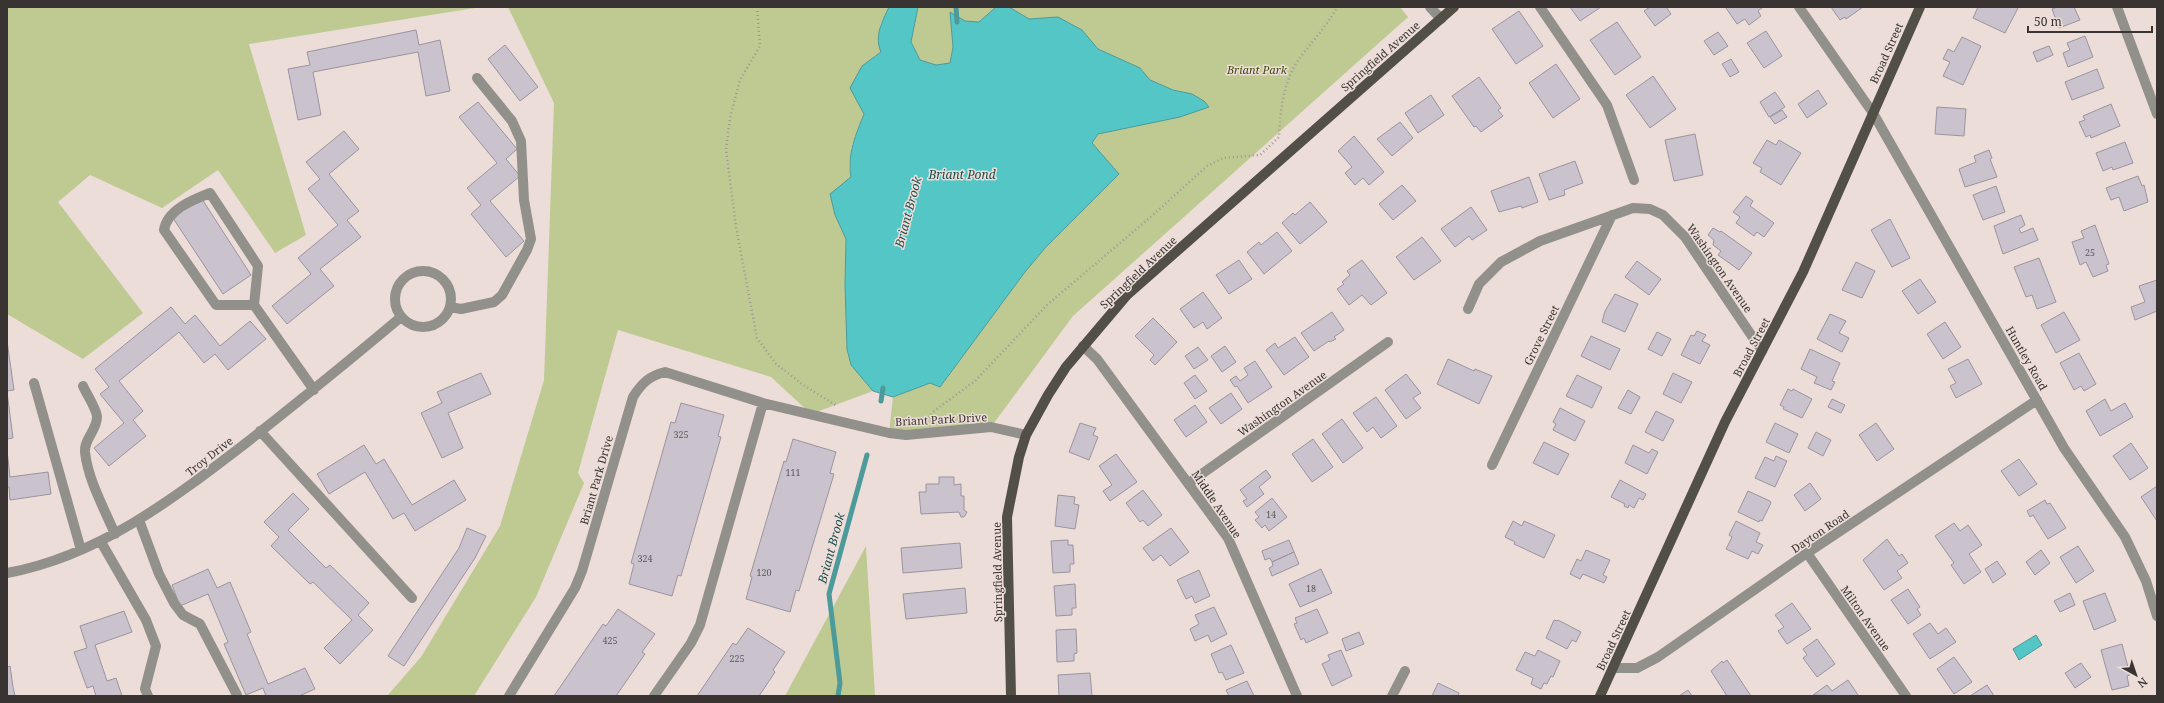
<svg xmlns="http://www.w3.org/2000/svg" width="2164" height="703" font-family="'Noto Serif',serif">
<style>
.green{fill:#bfca93}
.water{fill:#54c6c6;stroke:#4c9a99}
.lines{fill:none;stroke-linecap:round;stroke-linejoin:round}
.stream{stroke:#4c9a99;stroke-width:5}
.building{fill:#cac3ce;stroke:#9b949e}
.path{stroke:#a09591;stroke-width:2.5;stroke-dasharray:1 3;stroke-linecap:butt}
.minor{stroke:#92908b;stroke-width:10}
.major{stroke:#524f46;stroke-width:10}
.labels{text-anchor:middle;dominant-baseline:central;stroke-width:3;stroke-linejoin:round;paint-order:stroke}
.number-label{font-size:9px;fill:#5d5858}
.street-label{font-size:11px;fill:#393431;stroke:#ecddd8}
.park-label{font-size:11px;font-style:italic;fill:#3f480d;stroke:#ecddd8}
.water-label{font-size:12px;font-style:italic;fill:#1c4e4e;stroke:#ecddd8}
</style>
<rect width="100%" height="100%" fill="#ecddd8"/>
<!-- green -->
<path class="green" d="M7,7H481L249,44L306,235L275,253L218,170L162,208L90,175L58,202L143,313L83,359L7,314Z
M508,7H889L880,25L881,52L862,66L864,113L852,145L849,165L851,177L835,215L846,239L845,285L847,349L851,365L873,391L811,414L771,377L618,330L578,473L584,483L536,597L474,696H387L421,657L500,526L544,380L554,103Z
M918,7H996L979,22L965,21L950,12L953,47L950,63L936,65L920,60L911,42Z
M1009,7H1400L1408,17L1073,316L991,427L889,433L893,397L930,383L940,387L1025,272L1045,248L1119,174L1091,143L1098,134L1131,126L1192,94L1173,90L1150,80L1140,68L1098,49L1082,30L1058,17L1029,19Z
M866,546L875,696H785Z"/>
<!-- water -->
<path class="water" d="M889,7H918L911,42L920,60L936,65L950,63L953,47L950,12L965,21L979,22L996,7H1009L1029,19L1058,17L1082,30L1098,49L1140,68L1150,80L1173,90L1192,94L1204,101L1209,107L1180,117L1098,134L1092,143L1119,174L1045,248L1025,272L940,387L930,383L893,397L873,391L851,365L847,349L845,285L846,239L835,215L830,194L851,177C847,154 856,134 864,114L850,88L862,66L881,52C874,36 882,22 889,7Z
M2036,635L2042,645L2019,660L2013,649Z"/>
<g class="lines">
<!-- stream -->
<path class="stream" d="M956,7L957,22
M881,401L883,388
M838,696L840,683L829,594L867,455"/>
</g>
<!-- building -->
<path class="building" d="M1570,7H1601L1580,21Z
M1650,7H1666L1671,14L1655,26L1644,11Z
M1728,7H1763L1758,11L1761,16L1749,25L1745,19L1737,24L1726,8Z
M1831,7H1863L1846,19L1845,17L1840,20Z
M1978,7H2015L2018,8L2005,33L1973,18Z
M2057,7H2074L2080,20L2059,28L2052,9Z
M1519,11L1543,46L1516,64L1492,29Z
M1617,22L1641,57L1615,75L1590,40Z
M416,30L419,45L440,40L450,91L426,96L418,52L313,72L321,115L298,120L288,69L310,65L307,52Z
M1766,31L1782,56L1764,68L1747,43Z
M1718,32L1728,46L1714,55L1704,41Z
M2085,36L2093,57L2068,67L2063,53L2070,50L2067,43Z
M1962,37L1981,46L1963,85L1943,76L1950,62L1943,59L1948,49L1954,52Z
M505,45L538,87L520,101L488,59Z
M2049,46L2053,55L2037,62L2033,52Z
M1731,59L1739,72L1730,77L1722,64Z
M1556,64L1580,99L1553,118L1529,83Z
M2097,69L2104,88L2072,100L2065,82Z
M1653,76L1676,109L1650,128L1626,95Z
M1479,77L1501,108L1498,110L1503,116L1481,132L1476,126L1474,127L1452,96Z
M1818,90L1827,104L1807,118L1798,104Z
M1775,92L1785,107L1769,117L1760,102Z
M1431,95L1444,115L1418,133L1405,113Z
M478,102L517,149L506,159L520,176L490,201L524,241L506,257L471,214L481,205L467,188L497,163L459,117Z
M2111,104L2120,126L2091,138L2090,135L2086,137L2079,122L2085,120L2083,116Z
M1937,107L1966,109L1964,136L1935,134Z
M1782,110L1787,117L1775,124L1770,117Z
M1400,122L1413,138L1392,156L1377,139Z
M344,131L359,149L329,174L359,211L347,220L361,237L320,269L334,286L287,324L272,306L311,274L298,258L338,225L308,189L320,179L306,162Z
M1695,134L1703,175L1674,181L1665,140Z
M1354,136L1384,172L1369,185L1363,178L1355,185L1345,173L1352,167L1338,151Z
M1767,140L1776,145L1779,140L1801,153L1781,185L1760,172L1762,168L1753,163Z
M2125,142L2133,163L2113,170L2112,167L2103,171L2096,153Z
M1989,150L1992,158L1990,159L1997,177L1965,187L1959,169L1976,162L1974,156Z
M1575,161L1583,183L1564,190L1565,195L1549,200L1539,174Z
M2138,176L2142,186L2144,185L2148,202L2124,211L2119,197L2111,200L2106,188Z
M1529,177L1538,202L1522,208L1521,206L1499,212L1491,191Z
M1402,185L1416,201L1393,220L1379,204Z
M1996,186L2005,212L1983,220L1973,195Z
M200,196L251,275L223,294L171,215Z
M1746,196L1753,201L1750,206L1774,223L1764,237L1757,232L1754,236L1736,223L1740,217L1733,212Z
M1310,202L1327,222L1300,244L1282,223L1293,213L1295,215Z
M1471,207L1487,230L1472,240L1469,236L1455,247L1441,229Z
M2021,215L2025,225L2019,229L2021,233L2033,228L2038,240L2003,254L1994,226Z
M1890,219L1910,258L1892,267L1871,230Z
M2095,225L2109,264L2106,265L2108,271L2093,277L2086,262L2080,265L2072,242L2084,238L2081,231Z
M1713,228L1720,232L1721,231L1752,253L1739,270L1718,255L1721,251L1713,245L1714,240L1708,235Z
M1277,232L1292,251L1264,274L1247,252L1259,242L1261,245Z
M1422,237L1441,261L1414,280L1396,257Z
M2039,258L2056,302L2037,309L2032,295L2026,297L2014,267Z
M1239,260L1252,279L1229,294L1216,275Z
M1362,260L1387,293L1371,305L1362,295L1349,305L1337,289L1344,284L1342,282L1350,275L1347,271Z
M1637,261L1661,279L1649,295L1625,277Z
M1856,262L1875,271L1862,298L1842,290Z
M1920,279L1936,302L1918,314L1902,291Z
M2157,280V311L2135,320L2131,307L2145,302L2139,286Z
M1203,292L1222,318L1207,329L1203,322L1194,328L1180,309Z
M1615,294L1638,304L1625,332L1602,322L1605,311Z
M171,307L185,324L195,315L220,346L250,321L266,339L228,370L215,354L204,363L179,332L119,381L143,411L133,420L146,436L109,466L94,448L124,423L100,394L109,387L95,369Z
M1332,312L1344,330L1334,337L1336,339L1330,342L1329,341L1314,351L1301,333Z
M2064,312L2080,340L2056,353L2041,325Z
M1830,314L1846,321L1839,333L1849,338L1842,352L1817,339Z
M1153,318L1177,342L1155,365L1150,360L1154,355L1135,336Z
M1945,322L1961,347L1943,359L1927,334Z
M1697,331L1706,335L1702,341L1710,345L1700,364L1681,355L1691,335L1694,336Z
M1657,332L1671,339L1662,356L1648,349Z
M1591,336L1620,349L1610,370L1581,356Z
M1295,337L1309,357L1284,375L1266,350L1275,343L1278,348Z
M7,341L14,390L7,391Z
M1225,346L1236,362L1222,372L1211,356Z
M1198,347L1208,360L1194,369L1185,356Z
M1810,349L1840,363L1832,381L1835,382L1831,390L1814,383L1817,377L1801,369Z
M2079,353L2096,384L2084,391L2081,386L2074,390L2060,363Z
M1448,359L1474,371L1475,369L1492,376L1479,404L1437,384Z
M1968,359L1982,384L1956,398L1950,386L1956,383L1948,369Z
M1255,361L1272,387L1248,403L1237,386L1235,387L1230,380L1236,376L1240,381L1248,375L1244,368Z
M481,373L491,394L448,413L463,448L442,458L421,413L442,403L437,392Z
M1673,373L1692,382L1681,403L1663,394Z
M1406,374L1421,393L1413,398L1421,408L1406,419L1385,390Z
M1195,375L1207,391L1195,399L1184,383Z
M1577,375L1602,387L1592,408L1566,396Z
M1788,389L1792,391L1793,389L1812,399L1802,418L1783,409L1784,407L1780,405Z
M1628,390L1640,397L1631,414L1618,408Z
M7,392L13,438L7,439Z
M1231,393L1242,409L1221,424L1209,408Z
M1376,397L1397,426L1381,438L1373,427L1367,432L1353,413Z
M1832,399L1845,405L1841,413L1828,407Z
M2105,399L2111,411L2125,403L2133,417L2100,436L2086,411Z
M681,403L724,415L718,436L721,437L681,576L678,575L672,596L629,584L634,564L631,563L671,422L675,423Z
M1195,405L1207,422L1186,437L1174,420Z
M1560,408L1585,421L1575,441L1553,430L1556,424L1553,422Z
M1656,411L1674,420L1663,441L1645,432Z
M1342,419L1363,448L1343,463L1322,434Z
M1080,423L1096,428L1093,435L1098,437L1089,460L1069,452Z
M1775,423L1798,434L1789,453L1766,442Z
M1876,423L1894,449L1877,461L1859,435Z
M1816,432L1831,440L1823,456L1808,448Z
M793,439L836,452L830,473L834,474L799,591L796,590L790,612L746,599L752,577L750,576L784,461L786,462Z
M1313,439L1333,467L1312,482L1292,454Z
M1544,442L1569,454L1558,475L1533,463Z
M2131,443L2148,468L2130,480L2113,456Z
M364,445L376,464L384,459L412,505L454,480L466,500L415,531L404,513L393,519L365,472L329,494L317,474Z
M1633,445L1649,453L1652,449L1658,452L1647,474L1625,463Z
M7,450L10,477L48,472L51,494L10,500L9,487H7Z
M1116,454L1137,482L1110,501L1103,491L1112,485L1099,466Z
M1776,456L1787,461L1775,487L1755,478L1765,457L1774,461Z
M2019,459L2037,484L2019,496L2001,471Z
M1266,470L1271,477L1259,487L1264,494L1247,507L1243,501L1247,499L1240,490Z
M939,477H954V485L961,484V496H964V510L967,512L964,517H961L959,512L921,514L919,492H926V484H939Z
M1620,480L1646,494L1643,500L1639,498L1634,508L1629,505L1628,508L1624,506L1625,504L1611,497Z
M1810,483L1821,499L1805,511L1794,495Z
M2157,486V521L2141,497Z
M1143,490L1162,515L1148,526L1143,520L1140,522L1126,503Z
M1748,491L1770,501L1771,503L1762,521L1760,520L1759,522L1738,512Z
M293,493L309,509L288,530L326,568L330,565L369,603L358,615L373,630L340,664L324,648L352,620L313,582L310,584L271,546L279,537L264,522Z
M1058,495L1075,497L1074,504L1079,505L1075,529L1055,526Z
M1272,498L1287,517L1269,531L1265,525L1262,528L1255,520L1259,517L1255,512Z
M2045,500L2047,504L2050,503L2066,528L2048,539L2033,515L2030,517L2027,511Z
M1513,521L1522,526L1524,521L1555,535L1544,558L1514,544L1515,542L1505,537Z
M1736,521L1760,533L1756,542L1763,545L1758,554L1752,551L1748,559L1726,549L1732,537L1729,535Z
M1954,523L1960,531L1968,525L1982,545L1969,554L1981,572L1964,584L1951,565L1954,563L1935,536Z
M467,528L486,536L475,558L404,666L388,656L459,548Z
M1171,528L1189,552L1170,566L1161,555L1153,561L1143,548Z
M1887,539L1899,556L1902,554L1908,563L1897,571L1902,578L1884,590L1863,560Z
M1068,540V545H1073L1074,564H1070V572L1053,573L1051,541Z
M1289,540L1294,552L1272,562L1270,558L1265,560L1262,551Z
M960,543L962,568L903,573L901,548Z
M2078,546L2094,571L2076,583L2060,557Z
M1586,550L1610,560L1603,575L1607,577L1604,583L1583,574L1580,579L1570,574L1577,559L1581,561Z
M2041,550L2050,563L2035,575L2026,562Z
M1294,552L1299,564L1272,576L1269,568L1273,566L1272,562Z
M1997,561L2006,574L1993,583L1985,569Z
M208,569L217,588L230,582L251,632L247,634L268,684L305,668L315,689L299,696H266L263,688L246,695L224,644L228,642L208,594L180,606L172,585Z
M1321,569L1332,593L1300,607L1289,584Z
M1199,570L1210,596L1195,603L1192,596L1186,599L1177,580Z
M1075,584L1076,608H1072V615L1056,616L1054,586Z
M965,588L967,613L906,619L903,594Z
M1908,589L1920,607L1917,609L1921,615L1908,624L1891,600Z
M2070,593L2075,605L2060,612L2054,601Z
M2105,593L2116,621L2094,630L2083,601Z
M1792,603L1811,629L1787,644L1778,631L1784,627L1775,615Z
M1214,607L1227,634L1211,642L1208,635L1195,641L1190,629L1199,624L1195,615Z
M618,609L655,634L642,652L645,654L616,696H554L603,624L606,626Z
M1317,609L1328,633L1306,643L1304,638L1301,640L1294,624L1297,623L1295,618Z
M124,611L132,632L95,645L107,681L116,678L122,696H96L93,686L87,688L74,652L87,648L80,626Z
M1554,620L1557,621L1558,620L1581,632L1576,642L1572,640L1567,649L1546,638Z
M1930,623L1938,634L1946,628L1956,642L1930,659L1913,634Z
M748,628L785,652L773,670L775,672L759,696H697L733,643L736,645Z
M1076,629L1077,653L1074,654V661L1057,662L1056,630Z
M1359,632L1364,644L1346,651L1342,639Z
M1817,639L1835,664L1817,677L1803,658L1807,655L1803,649Z
M2122,644L2130,675L2127,676L2129,686L2112,690L2101,650Z
M1231,645L1244,673L1226,680L1222,672L1219,673L1211,654Z
M1341,650L1352,676L1332,686L1322,664L1330,660L1328,655Z
M1538,650L1560,661L1553,677L1551,676L1547,684L1544,683L1541,689L1531,684L1533,678L1516,670L1525,652L1535,656Z
M1954,657L1972,682L1954,694L1937,669Z
M1727,660L1751,696H1727L1711,671L1722,661L1723,663Z
M2081,663L2091,677L2075,688L2065,673Z
M10,666L13,687L15,696H7V667Z
M1090,673L1092,696H1059L1058,675Z
M1848,680L1858,695L1857,696L1813,695L1827,685L1832,691Z
M1247,681L1254,696H1229L1226,690Z
M1438,683L1459,693L1458,696H1432Z
M1987,685L1994,696H1970Z
M1688,690L1692,696H1679Z"/>
<g class="lines">
<!-- path -->
<path class="path" d="M757,7L760,46L740,80L730,118L726,149L736,227L757,338L776,364L802,384L837,406
M926,421L934,411L975,381L1048,304L1153,215L1207,166L1223,158L1260,155L1279,137C1280,111 1283,85 1297,62C1310,43 1326,28 1337,7"/>
<!-- minor -->
<path class="minor" d="M1430,7L1441,19
M1540,7L1607,105L1634,180
M1799,7L1873,113L2064,448L2125,537L2146,581L2157,616
M2117,7L2157,114
M395 299a28 28 0 1 1 56 0a28 28 0 1 1-56 0Z
M254,305H216L164,230C167,210 192,200 210,193L258,266L254,305L314,390
M450,307L461,309L494,302L502,295L527,250L531,239L524,200L521,141L512,121L477,78
M1468,309L1479,284L1501,262L1540,241L1633,208L1650,209L1663,215L1685,237L1762,351
M1083,346L1097,359L1228,538L1297,696
M34,383L81,550
M83,386C86,393 97,410 97,417C97,430 84,439 85,452C88,480 104,508 115,534
M260,431L412,598
M1492,465L1612,215
M1189,483L1388,342
M139,520L159,574L174,603L183,615L200,624L237,695
M101,542L146,620L156,646L145,689L148,696
M1807,553L1906,696
M7,573C99,556 173,499 246,443C298,402 350,360 401,317
M1613,668H1637L1658,657L1807,553L2037,400
M509,696L575,588L582,571L633,397C642,383 649,376 665,372L763,403L889,433L906,435L991,427L1026,435
M654,696L691,643L700,625L763,403
M1392,696L1405,671"/>
<!-- major -->
<path class="major" d="M1011,696L1007,517L1019,457L1026,435L1048,395L1066,367L1127,295L1454,7
M1600,696L1725,422L1803,272L1920,7"/>
</g>
<g class="labels">
<!-- number labels -->
<g class="number-label">
<text x="2090" y="252">25</text>
<text x="681" y="434">325</text>
<text x="793" y="472">111</text>
<text x="1271" y="514">14</text>
<text x="645" y="558">324</text>
<text x="764" y="572">120</text>
<text x="1311" y="588">18</text>
<text x="610" y="640">425</text>
<text x="737" y="658">225</text>
</g>
<!-- street labels -->
<g class="street-label">
<text transform="translate(1886 53) rotate(-66)">Broad Street</text>
<text transform="translate(1380 56) rotate(-41)">Springfield Avenue</text>
<text transform="translate(1720 268) rotate(55)">Washington Avenue</text>
<text transform="translate(1138 272) rotate(-43)">Springfield Avenue</text>
<text transform="translate(1541 335) rotate(-64)">Grove Street</text>
<text transform="translate(1751 347) rotate(-62)">Broad Street</text>
<text transform="translate(2027 358) rotate(60)">Huntley Road</text>
<text transform="translate(1282 403) rotate(-35)">Washington Avenue</text>
<text transform="translate(941 419) rotate(-3)">Briant Park Drive</text>
<text transform="translate(209 456) rotate(-38)">Troy Drive</text>
<text transform="translate(596 480) rotate(-74)">Briant Park Drive</text>
<text transform="translate(1217 504) rotate(56)">Middle Avenue</text>
<text transform="translate(1820 531) rotate(-34)">Dayton Road</text>
<text transform="translate(997 572) rotate(-91)">Springfield Avenue</text>
<text transform="translate(1866 618) rotate(55)">Milton Avenue</text>
<text transform="translate(1613 640) rotate(-65)">Broad Street</text>
</g>
<!-- park labels -->
<g class="park-label">
<text x="1257" y="69">Briant Park</text>
</g>
<!-- water labels -->
<g class="water-label">
<text x="962" y="174">Briant Pond</text>
<text transform="translate(908 212) rotate(-75)">Briant Brook</text>
<text transform="translate(831 548) rotate(-75)">Briant Brook</text>
</g>
</g>
<!-- border -->
<rect width="2164" height="703" fill="none" stroke="#393431" stroke-width="16"/>
<!-- north arrow -->
<g transform="translate(2136 675) rotate(140)" stroke="#ecddd8" stroke-width="3" paint-order="stroke">
<path d="M0-3L7 15L0 10L-7 15Z" fill="#393431"/>
<text y="-6" font-size="11" font-weight="bold" text-anchor="middle" fill="#393431">N</text>
</g>
<!-- scale -->
<path d="M2028 26v6h124v-6" fill="none" stroke="#393431" stroke-width="2"/>
<text x="2034" y="26" font-size="12" fill="#393431" stroke="#ecddd8" stroke-width="3" paint-order="stroke">50 m</text>
</svg>
